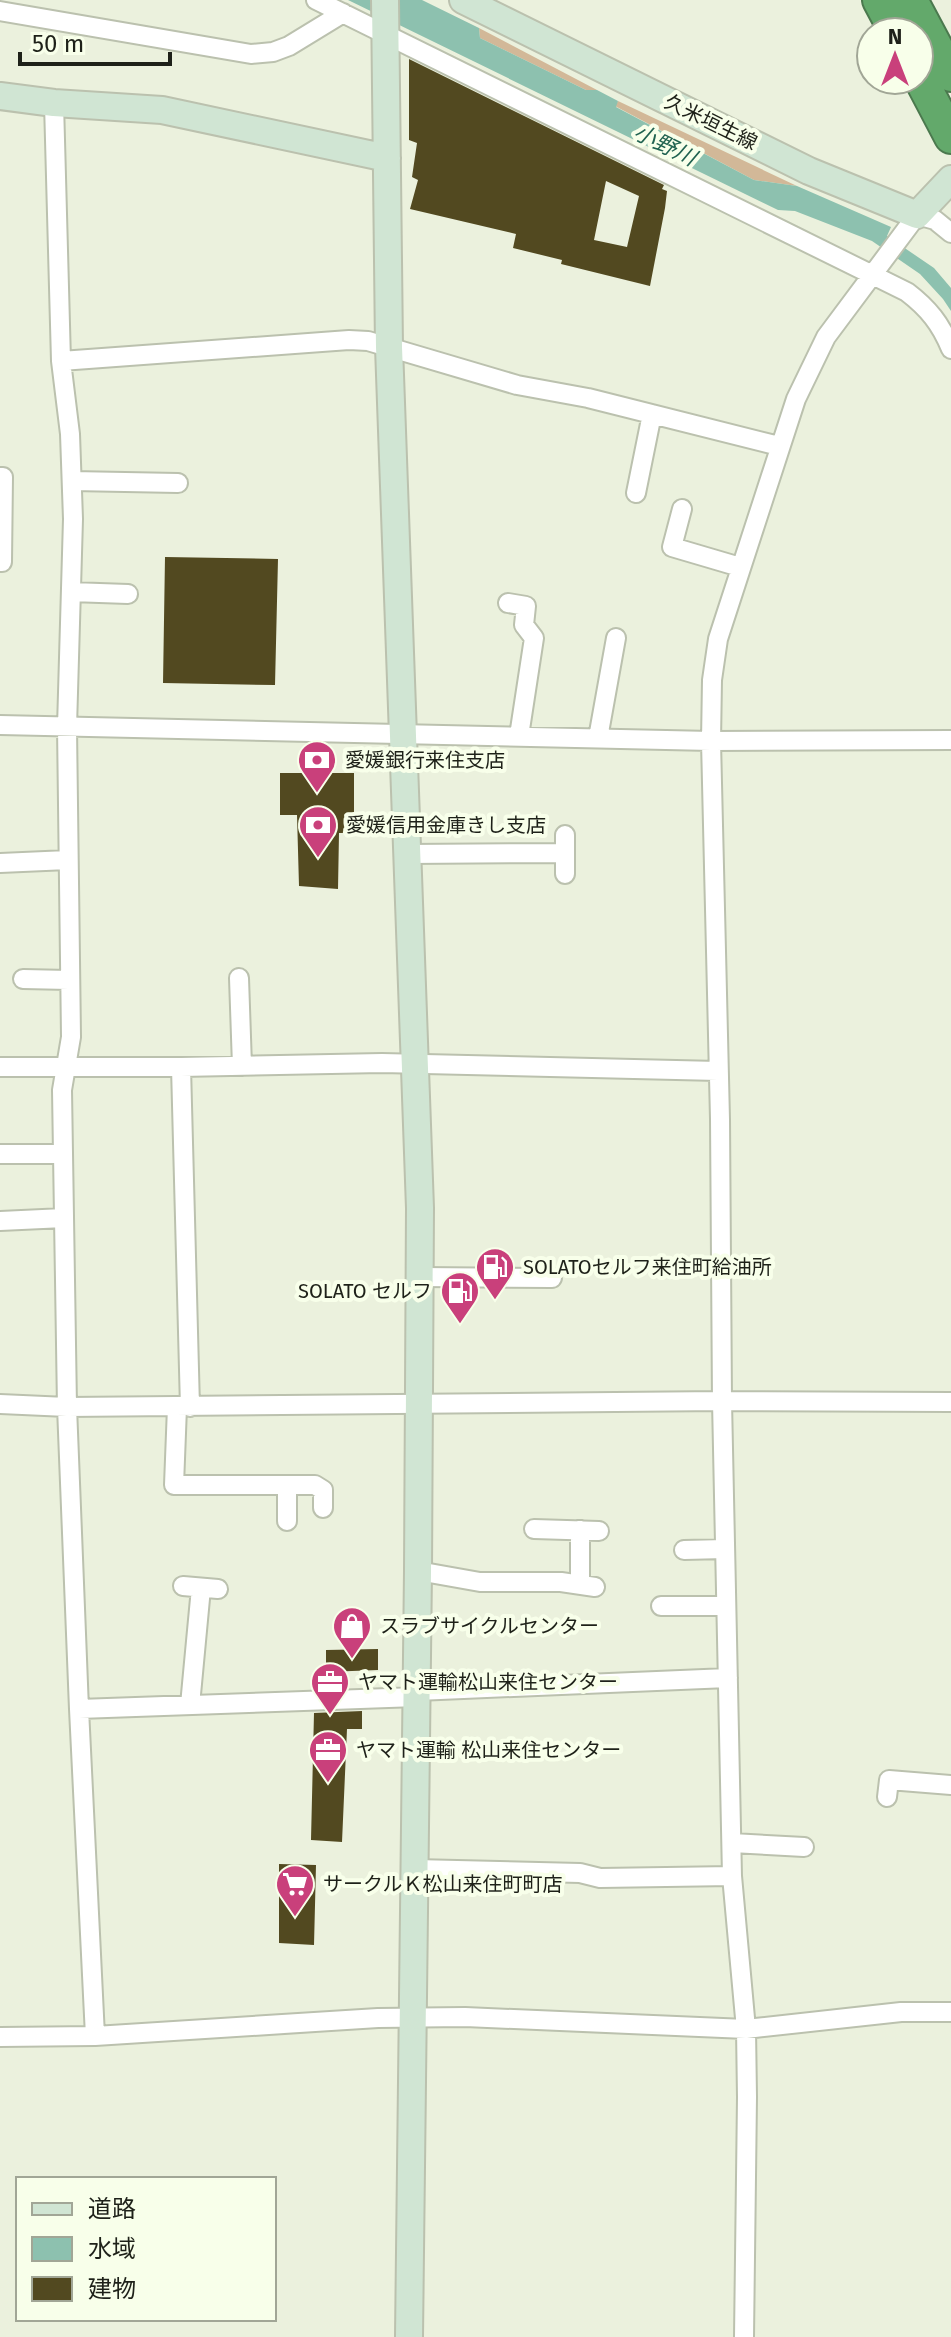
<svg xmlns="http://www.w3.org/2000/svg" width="951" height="2337" font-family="'Fira Sans','Noto Sans JP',sans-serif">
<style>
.green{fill:#d2b898}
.water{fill:#8dc1af}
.building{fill:#524920;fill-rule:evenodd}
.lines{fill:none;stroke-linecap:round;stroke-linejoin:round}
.street-casing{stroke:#bbc1ae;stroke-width:22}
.secondary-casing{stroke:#bbc1ae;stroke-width:30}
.highway-casing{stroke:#4b794e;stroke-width:36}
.street{stroke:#fff;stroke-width:18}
.secondary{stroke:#d0e5d3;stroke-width:26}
.highway{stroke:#63a96b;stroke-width:32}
.labels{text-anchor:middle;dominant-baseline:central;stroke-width:8;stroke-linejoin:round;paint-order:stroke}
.street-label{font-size:20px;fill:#1e2119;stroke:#f8ffea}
.poi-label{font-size:20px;fill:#1e2119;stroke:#f8ffea;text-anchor:start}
.water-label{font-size:22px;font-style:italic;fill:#206250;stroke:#f8ffea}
</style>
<rect width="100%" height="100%" fill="#ebf1dd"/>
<!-- green -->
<path class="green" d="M479,28L597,90H586L480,38Z
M618,101L797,186L754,180L615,106Z"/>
<!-- water -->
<path class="water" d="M348,0H422L479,28L480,38L586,90H597L618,101L616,107L754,180L797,186L891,227L887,236L934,268L951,288V311L943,299L920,274L872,241L795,211L778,210Z"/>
<!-- building -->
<path class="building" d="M409,59L664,185L662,189L667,191L665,208L650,286L561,264L562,260L513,248L516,234L410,209L418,180L412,177L417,143L409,140ZM606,181L639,196L627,247L594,240Z
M165,557L278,559L275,685L163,683Z
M280,773H354V816H347V833H339L338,889L299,886L297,815H280Z
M378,1649V1670L326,1672V1650Z
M362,1711V1729H347L342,1842L311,1840L314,1713Z
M279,1864L316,1865L314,1945L279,1943Z"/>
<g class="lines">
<!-- street casing -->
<g class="street-casing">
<path id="street" d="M316,0L907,292C928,308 941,324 951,349
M0,11L251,54L273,52L289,46L343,13
M54,103L61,361L70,434L73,519L67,727L71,1037L62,1090L67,1407L79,1709L95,2036
M61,361L349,340L368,341L517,385L588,398L779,446
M0,477H3L2,562H0
M72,481L178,483
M636,493L652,414
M682,509L672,547L740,567
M71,592L128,594
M508,603L526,606L524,625L534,638L519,736
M0,725L711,741L951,740
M598,738L616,638
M565,835V874
M407,854L565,853
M0,863L68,860
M239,978L242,1066
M23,979L69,980
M0,1067H181L382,1063L718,1071
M181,1067L190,1407
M0,1154H63
M0,1221L64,1218
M420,1277L552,1278
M0,1404L67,1407L722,1401L951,1402
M177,1407L174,1485H315L323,1490V1508
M287,1486V1521
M534,1529L599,1531
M580,1530V1584
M684,1550L725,1549
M418,1571L480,1582H561L595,1587
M183,1586L218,1589
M661,1606H726
M417,1691L728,1678
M190,1705L201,1588
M79,1709L417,1697
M887,1797L889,1780L951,1785
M732,1843L804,1847
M415,1869L580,1873L600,1878L732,1876
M0,2037L95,2036L378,2018L465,2017L746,2029L901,2012H951
M744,2337L747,2097L746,2029L732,1876L722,1401L720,1119L711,741L712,680L718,639L796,399L826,337L917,215L935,220L951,233"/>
</g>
<!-- secondary casing -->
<g class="secondary-casing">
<path id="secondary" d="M385,0L389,347L420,1208L418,1571L409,2337
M463,0L809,171L917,215L951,179
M0,96L54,103L162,110L387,158"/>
</g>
<!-- highway casing -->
<g class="highway-casing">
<path id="highway" d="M879,0L896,32
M911,0L951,75
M919,76L951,137"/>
</g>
<!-- street -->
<use href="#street" class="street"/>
<!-- secondary -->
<use href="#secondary" class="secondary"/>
<!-- highway -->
<use href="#highway" class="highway"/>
</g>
<!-- icons -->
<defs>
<g id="bank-pin" transform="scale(2)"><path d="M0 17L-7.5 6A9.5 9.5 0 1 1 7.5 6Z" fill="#c9407b" stroke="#f8ffea"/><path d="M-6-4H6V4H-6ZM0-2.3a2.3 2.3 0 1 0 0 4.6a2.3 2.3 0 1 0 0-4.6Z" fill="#fff"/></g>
<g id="fuel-pin" transform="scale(2)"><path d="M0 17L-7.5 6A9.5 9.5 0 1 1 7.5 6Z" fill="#c9407b" stroke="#f8ffea"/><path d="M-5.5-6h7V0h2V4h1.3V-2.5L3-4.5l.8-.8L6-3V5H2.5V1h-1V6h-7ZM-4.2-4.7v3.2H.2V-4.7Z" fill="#fff"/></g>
<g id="shop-pin" transform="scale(2)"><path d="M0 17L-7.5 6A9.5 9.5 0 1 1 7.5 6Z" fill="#c9407b" stroke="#f8ffea"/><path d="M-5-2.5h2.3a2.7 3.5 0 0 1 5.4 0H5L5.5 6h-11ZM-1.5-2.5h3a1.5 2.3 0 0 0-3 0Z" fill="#fff"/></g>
<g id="office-pin" transform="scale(2)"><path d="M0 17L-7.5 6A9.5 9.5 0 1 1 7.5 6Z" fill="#c9407b" stroke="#f8ffea"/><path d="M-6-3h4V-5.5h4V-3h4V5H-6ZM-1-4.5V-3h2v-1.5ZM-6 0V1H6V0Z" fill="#fff"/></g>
<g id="supermarket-pin" transform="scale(2)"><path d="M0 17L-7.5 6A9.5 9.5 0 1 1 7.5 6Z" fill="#c9407b" stroke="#f8ffea"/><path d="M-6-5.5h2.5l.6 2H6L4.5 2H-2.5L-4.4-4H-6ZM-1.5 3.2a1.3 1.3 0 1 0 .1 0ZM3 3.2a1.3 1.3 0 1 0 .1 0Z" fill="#fff"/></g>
</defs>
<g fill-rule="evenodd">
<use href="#bank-pin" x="317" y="760"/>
<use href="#bank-pin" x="318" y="825"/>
<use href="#fuel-pin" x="495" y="1267"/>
<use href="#fuel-pin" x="460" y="1291"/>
<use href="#shop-pin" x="352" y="1626"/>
<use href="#office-pin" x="330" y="1682"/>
<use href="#office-pin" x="328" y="1750"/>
<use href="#supermarket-pin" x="295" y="1884"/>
</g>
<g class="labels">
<!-- street labels -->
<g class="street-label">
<text transform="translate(711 122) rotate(26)">久米垣生線</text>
</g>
<!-- poi labels -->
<g class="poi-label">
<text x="345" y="760">愛媛銀行来住支店</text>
<text x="346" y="825">愛媛信用金庫きし支店</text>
<text x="523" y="1267">SOLATOセルフ来住町給油所</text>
<text x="432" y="1291" text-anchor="end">SOLATO セルフ</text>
<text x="380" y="1626">スラブサイクルセンター</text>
<text x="358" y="1682">ヤマト運輸松山来住センター</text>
<text x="356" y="1750">ヤマト運輸 松山来住センター</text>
<text x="323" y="1884">サークルＫ松山来住町町店</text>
</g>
<!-- water labels -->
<g class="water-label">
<text transform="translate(665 145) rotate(26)">小野川</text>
</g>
</g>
<!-- legend -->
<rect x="16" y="2177" width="260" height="144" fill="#f8ffea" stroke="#a1a696" stroke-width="2"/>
<rect x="32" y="2203" width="40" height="12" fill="#d0e5d3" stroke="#a1a696" stroke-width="2"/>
<text x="88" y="2217" font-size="24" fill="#1e2119">道路</text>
<rect x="32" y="2237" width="40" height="24" fill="#8dc1af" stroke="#a1a696" stroke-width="2"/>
<text x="88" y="2257" font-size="24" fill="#1e2119">水域</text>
<rect x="32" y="2277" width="40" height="24" fill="#524920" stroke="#a1a696" stroke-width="2"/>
<text x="88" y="2297" font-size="24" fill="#1e2119">建物</text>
<!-- north arrow -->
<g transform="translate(895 56)"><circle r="38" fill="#f8ffea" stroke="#a1a696" stroke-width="2"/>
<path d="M0-6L14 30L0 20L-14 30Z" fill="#c9407b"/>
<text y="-12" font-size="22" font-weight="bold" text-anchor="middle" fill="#1e2119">N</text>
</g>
<!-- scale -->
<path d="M20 52v12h150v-12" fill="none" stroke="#1e2119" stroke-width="4"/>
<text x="32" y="52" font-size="24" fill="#1e2119" stroke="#f8ffea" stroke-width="6" paint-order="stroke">50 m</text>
</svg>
